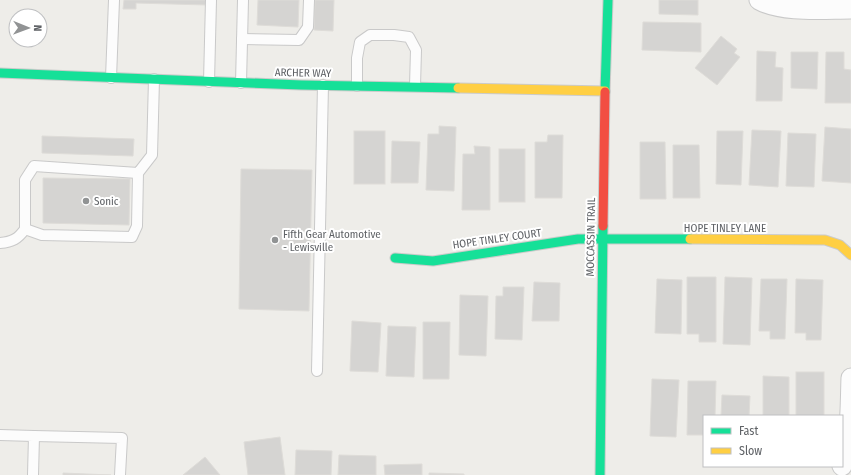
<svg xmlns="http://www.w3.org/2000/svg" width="851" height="475" font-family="'Fira Sans Condensed',sans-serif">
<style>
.building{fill:#d5d4d2;stroke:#dedcd8}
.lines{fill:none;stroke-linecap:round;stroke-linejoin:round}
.lane-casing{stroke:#c9c9c9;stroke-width:12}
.street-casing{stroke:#c9c9c9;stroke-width:21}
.fast-casing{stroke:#cbcbca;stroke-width:11}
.slow-casing{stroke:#cbcbca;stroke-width:11}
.jam-casing{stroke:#cbcbca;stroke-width:11}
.lane{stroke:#fcfcfc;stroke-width:10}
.street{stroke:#fcfcfc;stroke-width:19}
.fast{stroke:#16e098;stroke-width:9}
.slow{stroke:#ffcf43;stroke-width:9}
.jam{stroke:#f24e42;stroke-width:9}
.poi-dot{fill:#919394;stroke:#fff;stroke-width:1.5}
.labels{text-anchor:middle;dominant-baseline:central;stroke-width:4;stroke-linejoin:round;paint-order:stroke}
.street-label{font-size:11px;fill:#5f6266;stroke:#fff}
.poi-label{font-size:11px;fill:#5f6266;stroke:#fff;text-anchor:start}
</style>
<rect width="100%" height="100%" fill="#eeede9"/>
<g class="building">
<polygon points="124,0 207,0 207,5 136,3 136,9 123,9"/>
<polygon points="258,0 299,0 298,27 257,25"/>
<polygon points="315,0 334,0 333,31 314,30"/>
<polygon points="659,0 698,0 698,15 659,14"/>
<polygon points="643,22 701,23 701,52 642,50"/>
<polygon points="721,36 737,49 734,53 740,57 717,85 695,68"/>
<polygon points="757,51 776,52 775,67 783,68 782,101 756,101"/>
<polygon points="791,52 818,52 817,89 791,88"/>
<polygon points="826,52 844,52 844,69 851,70 851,103 825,103"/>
<polygon points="439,126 456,127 454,191 426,190 428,134 439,134"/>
<polygon points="825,127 851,129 851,183 822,181"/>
<polygon points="752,130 781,131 778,187 749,185"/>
<rect x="354" y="131" width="31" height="53"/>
<polygon points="717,131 743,131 741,185 716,184"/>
<polygon points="788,133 816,134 814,187 786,186"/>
<polygon points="548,135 563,135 562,198 535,198 535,142 547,142"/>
<polygon points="42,136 134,139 133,156 42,153"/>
<polygon points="392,141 420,142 418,183 391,183"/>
<polygon points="640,142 665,142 666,199 640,199"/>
<polygon points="673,145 699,145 700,198 673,198"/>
<polygon points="474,146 490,147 490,210 462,210 463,154 475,154"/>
<rect x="499" y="149" width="26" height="53"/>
<polygon points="241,169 312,170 309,311 239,309"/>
<polygon points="43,178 130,179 129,225 43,223"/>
<polygon points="687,277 716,277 716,342 699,342 699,334 687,334"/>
<polygon points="725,277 752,278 750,345 723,344"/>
<polygon points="657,279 682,280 681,334 655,333"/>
<polygon points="761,279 787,279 785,339 770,339 770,331 759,331"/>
<polygon points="796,279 823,280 821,340 806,340 806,333 795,333"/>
<polygon points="534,282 560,283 559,321 532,321"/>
<polygon points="503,287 524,287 522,340 495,339 496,296 503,296"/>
<polygon points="460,295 488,296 486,356 459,355"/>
<polygon points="352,321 381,323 378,372 350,371"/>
<polygon points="423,322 450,322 449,379 423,379"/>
<polygon points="388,326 416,327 414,377 386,376"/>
<rect x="796" y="372" width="28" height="44"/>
<polygon points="763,376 789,377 789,416 763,416"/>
<polygon points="652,379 679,380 676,437 650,436"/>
<polygon points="688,381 716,381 715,416 704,416 704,435 687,435"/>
<polygon points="722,395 750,396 749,416 721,416"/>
<polygon points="280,437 285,475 248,475 244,442"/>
<polygon points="296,450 332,451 331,475 295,475"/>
<polygon points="339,455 376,456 376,475 338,475"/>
<polygon points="205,457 220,475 183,475"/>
<polygon points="422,464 422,475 385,475 384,465"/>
<polygon points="63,473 111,475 63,475"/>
<polygon points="429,473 464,474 464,475 429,475"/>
</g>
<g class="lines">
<defs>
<g id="lane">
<polyline points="242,39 299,40 308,27 309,0"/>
<polyline points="111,78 114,0"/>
<polyline points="209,82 211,0"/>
<polyline points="241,83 243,0"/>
<polyline points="357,86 357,58 360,42 370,35 394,35 409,37 416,50 415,86"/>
<polyline points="138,173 34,166 25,180 25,229 42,235 132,237 137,226 138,173 152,155 154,79"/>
<path d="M0,243C12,242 18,239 25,229"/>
<polyline points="317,371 323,85"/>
<polyline points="0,435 34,436 33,475"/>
<polyline points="34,436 122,438 120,475"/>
</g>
<g id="street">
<path d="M759,0C782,13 824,9 851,9"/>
<path d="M842,466C851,449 850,400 851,378"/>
</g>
<g id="fast">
<polyline points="0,73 301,85 458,88"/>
<polyline points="605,92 608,0"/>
<polyline points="395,258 433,261 578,239 690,239"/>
<polyline points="600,475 603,226"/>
</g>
<g id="slow">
<polyline points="458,88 605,91"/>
<polyline points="690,239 825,240 840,245 851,255"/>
</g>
<polyline id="jam" points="603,226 605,92"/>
</defs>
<use href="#lane" class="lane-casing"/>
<use href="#street" class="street-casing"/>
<use href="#fast" class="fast-casing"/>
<use href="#slow" class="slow-casing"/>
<use href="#jam" class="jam-casing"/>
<use href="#lane" class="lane"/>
<use href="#street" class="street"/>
<use href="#fast" class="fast"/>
<use href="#slow" class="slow"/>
<use href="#jam" class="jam"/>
</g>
<g class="poi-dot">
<circle cx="86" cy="201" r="4"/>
<circle cx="275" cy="240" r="4"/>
</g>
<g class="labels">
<g class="street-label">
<text transform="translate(303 73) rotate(1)">ARCHER WAY</text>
<text x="725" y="228">HOPE TINLEY LANE</text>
<text transform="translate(591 237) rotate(-89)">MOCCASSIN TRAIL</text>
<text transform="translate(497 239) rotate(-8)">HOPE TINLEY COURT</text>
</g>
<g class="poi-label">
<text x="94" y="201">Sonic</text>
<text x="283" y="234">Fifth Gear Automotive<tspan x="283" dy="13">- Lewisville</tspan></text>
</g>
</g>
<rect x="703" y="415" width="140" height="52" fill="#ffffff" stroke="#bfc0c2"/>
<rect x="711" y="428" width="20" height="6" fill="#16e098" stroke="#bfc0c2"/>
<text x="739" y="435" font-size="12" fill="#5f6266">Fast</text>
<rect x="711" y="448" width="20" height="6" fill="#ffcf43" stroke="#bfc0c2"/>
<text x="739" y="455" font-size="12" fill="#5f6266">Slow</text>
<g transform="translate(28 28) rotate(91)"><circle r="19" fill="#ffffff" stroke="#bfc0c2"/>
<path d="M0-3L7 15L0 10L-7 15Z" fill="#919394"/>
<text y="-6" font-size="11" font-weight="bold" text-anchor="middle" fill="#5f6266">N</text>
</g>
</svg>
